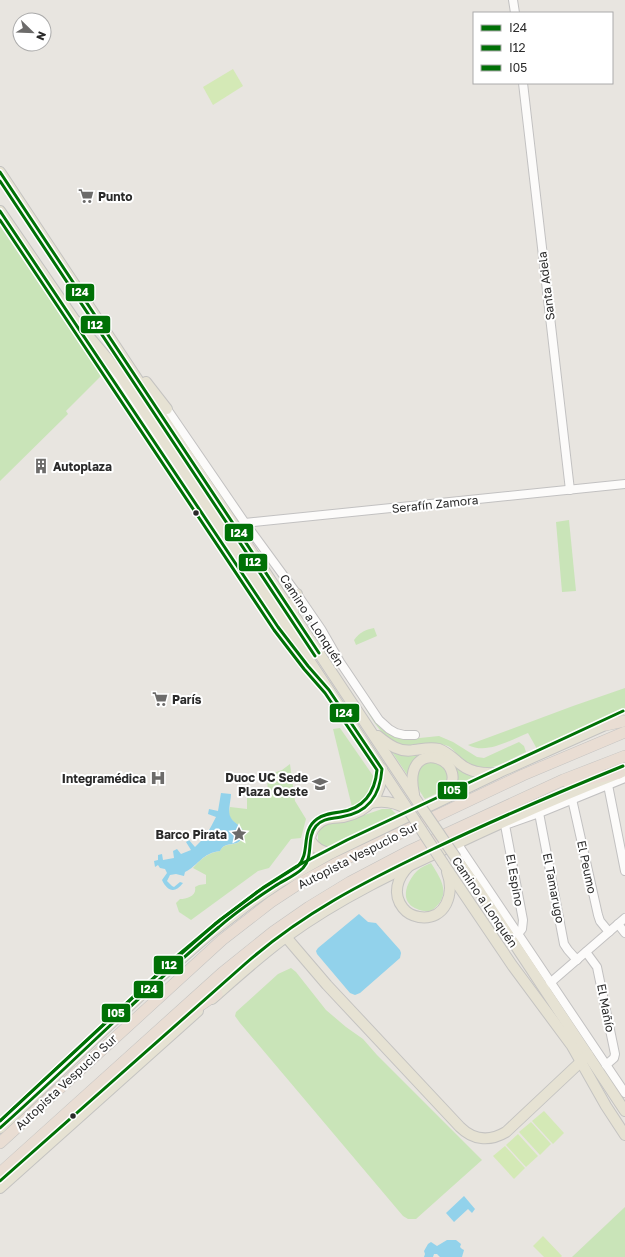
<svg xmlns="http://www.w3.org/2000/svg" width="625" height="1257" font-family="'Golos Text',sans-serif">
<style>
.green{fill:#c9e4b8}
.pitch{fill:#d4e9b6}
.water{fill:#92d2eb}
.lines{fill:none;stroke-linecap:round;stroke-linejoin:round}
.minor-casing{stroke:#c2c1c1;stroke-width:10}
.major-casing{stroke:#c4c3c1;stroke-width:12}
.highway-casing{stroke:#c4c3c1;stroke-width:12}
.minor{stroke:#fcfbfa;stroke-width:8}
.major{stroke:#e6e2d3;stroke-width:10}
.highway{stroke:#e9ddd3;stroke-width:11}
.major-bridge-casing{stroke:#c4c3c1;stroke-width:12;stroke-linecap:butt}
.major-bridge{stroke:#e6e2d3;stroke-width:10}
.bus-1-casing{stroke:#fff;stroke-width:6}
.bus-2-casing{stroke:#fff;stroke-width:6}
.bus-3-casing{stroke:#fff;stroke-width:6}
.bus-1{stroke:#007106;stroke-width:3}
.bus-2{stroke:#007106;stroke-width:3}
.bus-3{stroke:#007106;stroke-width:3}
.bus-dot{fill:#2a2a2a;stroke:#fff;stroke-width:1.5}
.labels{text-anchor:middle;dominant-baseline:central;stroke-width:4;stroke-linejoin:round;paint-order:stroke}
.poi-label{font-size:12px;font-weight:bold;fill:#2a2a2a;stroke:#fff;text-anchor:start}
.street-label{font-size:12px;fill:#2a2a2a;stroke:#fff}
.line-badge{stroke:#fff;stroke-width:1.5}
.badge-label{font-size:11px;text-anchor:middle;font-weight:bold;fill:#fff}
</style>
<rect width="100%" height="100%" fill="#e8e5e0"/>
<g class="green">
<polygon points="0,226 101,376 66,411 68,414 0,481"/>
<polygon points="569,520 576,591 562,592 556,522"/>
<path d="M374,628L377,636L356,645L354,640C360,632 365,630 374,628Z"/>
<path d="M625,688V714L537,749L528,733C510,740 487,755 468,745L573,706Z"/>
<path d="M360,699L385,731L410,739L439,736L453,742L477,757L484,758L519,742L524,746L526,752C514,757 502,765 489,768C482,770 470,765 463,761C458,757 454,749 448,746C438,742 427,744 417,746C387,750 373,721 360,699Z"/>
<polygon points="340,728 376,780 376,786 370,799 352,807 333,729"/>
<path d="M390,749C396,751 402,753 408,753C418,753 429,748 439,752C454,758 459,771 476,775L475,777L455,786L454,785C454,779 455,772 452,766C446,754 427,750 416,759C411,764 410,770 408,776Z"/>
<path d="M424,763H440C448,773 450,777 444,790L425,799C420,792 412,780 417,770C419,768 422,765 424,763Z"/>
<path d="M290,764L295,801L306,819L301,838L291,839L269,868L258,871L191,920L179,912L176,903L180,899C187,899 197,896 195,887L199,885L206,884V875L193,868C201,859 207,853 220,851C225,840 238,849 243,837C246,828 236,825 232,820C228,816 229,812 230,807L247,809V796L268,795L267,775L282,770Z"/>
<polygon points="382,809 391,809 398,816 332,847 322,846 318,841 318,834 322,826 330,822 344,822"/>
<path d="M431,863C443,882 452,896 430,912C414,910 402,904 407,887C409,881 413,875 417,871C421,867 427,865 431,863Z"/>
<polygon points="291,968 296,972 326,1010 346,1027 363,1039 377,1055 482,1160 416,1219 408,1219 403,1216 240,1023 235,1016 236,1012 278,974"/>
<polygon points="625,1207 625,1257 572,1257"/>
</g>
<g class="pitch">
<polygon points="233,69 243,86 213,105 203,87"/>
<polygon points="544,1111 564,1133 553,1144 532,1121"/>
<polygon points="531,1122 551,1144 540,1155 519,1132"/>
<polygon points="518,1134 538,1156 526,1167 506,1145"/>
<polygon points="505,1146 525,1168 514,1179 493,1156"/>
<polygon points="543,1236 562,1256 561,1257 544,1257 533,1246"/>
</g>
<g class="water">
<path d="M221,793L231,794C231,801 227,812 231,818C235,825 247,827 242,838C237,848 225,840 220,851C202,853 199,865 185,872L184,876L176,874L170,875L167,881L172,886L174,887L180,882L183,883C175,894 167,891 162,880L167,873L165,869L160,868L158,865L155,867L154,861L158,860V855L162,854L163,860L174,858L173,851L177,849L181,854L191,850L186,842L189,840L195,847C205,838 210,829 216,817L208,814L209,809L218,811Z"/>
<polygon points="359,914 368,922 376,923 400,950 401,953 400,958 360,993 355,995 350,993 317,954 316,951 318,948"/>
<polygon points="464,1196 475,1209 472,1213 468,1209 454,1222 446,1213"/>
<polygon points="447,1240 456,1240 461,1244 460,1247 462,1249 464,1250 462,1257 440,1257 437,1254 434,1254 433,1257 424,1257 425,1254 424,1251 428,1244 431,1242 437,1246"/>
</g>
<g class="lines">
<defs>
<g id="minor">
<polyline points="513,0 515,13"/>
<polyline points="523,83 570,490"/>
<polyline points="86,338 294,648"/>
<polyline points="167,409 245,523 297,594 321,629 340,662 379,720 389,729 396,733 404,735 415,735"/>
<polyline points="245,523 625,484"/>
<polyline points="608,785 625,871"/>
<polyline points="572,799 598,915 600,921 609,932"/>
<polyline points="539,813 564,944 568,950 577,960"/>
<polyline points="457,843 625,1093"/>
<polyline points="618,924 625,933"/>
<polyline points="518,934 522,929 523,920 505,825 539,813 625,778"/>
<polyline points="586,952 597,967 615,1054 614,1058 606,1065"/>
<polyline points="550,983 625,918"/>
</g>
<g id="major">
<polyline points="0,172 419,804"/>
<polyline points="0,211 74,319 107,358 120,375 409,811"/>
<polyline points="146,382 167,409"/>
<polyline points="293,612 293,603 297,594"/>
<path d="M378,736C389,745 400,753 414,750C423,749 430,747 439,749C447,752 452,757 459,763C469,772 483,774 497,773"/>
<path d="M414,794C400,731 482,760 441,800"/>
<path d="M371,803C384,800 395,802 407,809"/>
<path d="M310,840C315,848 322,853 332,853"/>
<polyline points="456,858 480,892 625,1111"/>
<polyline points="443,863 512,965 572,1046 606,1106 625,1135"/>
<path d="M409,866C397,878 392,894 403,908C407,913 413,916 419,917C446,921 455,893 447,872"/>
<path d="M304,868C312,854 305,836 317,825C324,817 334,818 343,817C369,812 382,795 382,769"/>
<path d="M286,937L327,985L460,1127C473,1140 489,1142 506,1132L588,1055"/>
<path d="M212,999C236,978 260,956 286,937C339,898 399,870 458,843C513,817 569,793 625,771"/>
<polyline points="0,1128 158,979 212,932 251,902 279,883 332,853 500,772 612,722"/>
<polyline points="0,1188 198,1011"/>
</g>
<g id="highway">
<polyline points="606,725 625,721"/>
<polyline points="568,783 619,773"/>
<polyline points="183,1017 217,994"/>
<polyline points="0,1143 222,940 271,902 300,883 335,864 523,775 625,732"/>
<polyline points="0,1173 222,973 273,932 309,907 350,882 407,852 563,780 625,756"/>
</g>
</defs>
<use href="#minor" class="minor-casing"/>
<use href="#major" class="major-casing"/>
<use href="#highway" class="highway-casing"/>
<use href="#minor" class="minor"/>
<use href="#major" class="major"/>
<use href="#highway" class="highway"/>
<defs>
<g id="major-bridge">
<polyline points="419,804 456,858"/>
<polyline points="409,811 443,863"/>
</g>
</defs>
<use href="#major-bridge" class="major-bridge-casing"/>
<use href="#major-bridge" class="major-bridge"/>
<defs>
<g id="bus-1">
<polyline points="0,172 319,653"/>
<path d="M0,211L278,627L308,666L329,690L382,769C380,795 369,813 341,817C332,819 323,818 316,826C306,838 314,856 303,868C295,876 284,880 275,886C255,899 236,912 219,927C143,991 74,1062 0,1128"/>
</g>
<g id="bus-2">
<polyline points="0,181 315,656"/>
<path d="M0,220L274,630L304,669L325,693L377,770C375,793 363,809 340,812C332,813 324,814 317,819C300,831 311,853 298,866L257,892L215,924L154,978L0,1121"/>
</g>
<g id="bus-3">
<polyline points="0,1121 177,956 220,920 264,887 297,866 347,840 483,776 623,711"/>
<path d="M0,1181L245,964C303,913 364,882 433,849C496,819 559,792 623,766"/>
</g>
</defs>
<use href="#bus-1" class="bus-1-casing"/>
<use href="#bus-2" class="bus-2-casing"/>
<use href="#bus-3" class="bus-3-casing"/>
<use href="#bus-1" class="bus-1"/>
<use href="#bus-2" class="bus-2"/>
<use href="#bus-3" class="bus-3"/>
</g>
<defs>
<symbol id="supermarket-bare" viewBox="-9 -9 18 18"><path d="M-6-5.5h2.5l.6 2H6L4.5 2H-2.5L-4.4-4H-6ZM-1.5 3.2a1.3 1.3 0 1 0 .1 0ZM3 3.2a1.3 1.3 0 1 0 .1 0Z" fill="#6c6b6a" stroke="#fff" stroke-width="2.5" paint-order="stroke"/></symbol>
<symbol id="building-bare" viewBox="-9 -9 18 18"><path d="M-4-6H4V6H1V3H-1V6H-4ZM-2.5-4.3h1.7v1.8h-1.7ZM.8-4.3h1.7v1.8H.8ZM-2.5-1h1.7V.8h-1.7ZM.8-1h1.7V.8H.8Z" fill="#6c6b6a" stroke="#fff" stroke-width="2.5" paint-order="stroke"/></symbol>
<symbol id="hospital-bare" viewBox="-9 -9 18 18"><path d="M-5-5h3v3.5h4V-5h3V5h-3V1.5h-4V5h-3Z" fill="#6c6b6a" stroke="#fff" stroke-width="2.5" paint-order="stroke"/></symbol>
<symbol id="university-bare" viewBox="-9 -9 18 18"><path d="M0-5L7-2L0 1L-7-2ZM-4 1L0 2.5L4 1V4Q0 6-4 4Z" fill="#6c6b6a" stroke="#fff" stroke-width="2.5" paint-order="stroke"/></symbol>
<symbol id="sight-bare" viewBox="-9 -9 18 18"><path d="M0-6L1.8-2.2L6-1.7L2.9 1.2L3.7 5.4L0 3.3L-3.7 5.4L-2.9 1.2L-6-1.7L-1.8-2.2Z" fill="#6c6b6a" stroke="#fff" stroke-width="2.5" paint-order="stroke"/></symbol>
</defs>
<g fill-rule="evenodd">
<use href="#supermarket-bare" x="75" y="185" width="22" height="22"/>
<use href="#building-bare" x="30" y="455" width="22" height="22"/>
<use href="#supermarket-bare" x="149" y="688" width="22" height="22"/>
<use href="#hospital-bare" x="147" y="767" width="22" height="22"/>
<use href="#university-bare" x="309" y="773" width="22" height="22"/>
<use href="#sight-bare" x="228" y="823" width="22" height="22"/>
</g>
<g class="bus-dot">
<circle cx="196" cy="513" r="3.5"/>
<circle cx="73" cy="1116" r="3.5"/>
</g>
<g class="labels">
<g class="poi-label">
<text x="98" y="196">Punto</text>
<text x="53" y="466">Autoplaza</text>
<text x="172" y="699">París</text>
<text x="308" y="777" text-anchor="end">Duoc UC Sede<tspan x="308" dy="14">Plaza Oeste</tspan></text>
<text x="146" y="778" text-anchor="end">Integramédica</text>
<text x="227" y="834" text-anchor="end">Barco Pirata</text>
</g>
<g class="street-label">
<text transform="translate(546 286) rotate(-97)">Santa Adela</text>
<text transform="translate(435 504) rotate(-6)">Serafín Zamora</text>
<text transform="translate(312 620) rotate(57)">Camino a Lonquén</text>
<text transform="translate(358 855) rotate(-27)">Autopista Vespucio Sur</text>
<text transform="translate(587 867) rotate(78)">El Peumo</text>
<text transform="translate(515 880) rotate(80)">El Espino</text>
<text transform="translate(554 888) rotate(79)">El Tamarugo</text>
<text transform="translate(485 902) rotate(56)">Camino a Lonquén</text>
<text transform="translate(606 1008) rotate(79)">El Mañío</text>
<text transform="translate(66 1082) rotate(-43)">Autopista Vespucio Sur</text>
</g>
</g>
<g class="line-badge">
<rect x="65" y="283" width="30" height="19" rx="4" fill="#007106"/>
<rect x="80" y="315" width="31" height="19" rx="4" fill="#007106"/>
<rect x="224" y="523" width="30" height="19" rx="4" fill="#007106"/>
<rect x="238" y="553" width="30" height="19" rx="4" fill="#007106"/>
<rect x="329" y="703" width="31" height="20" rx="4" fill="#007106"/>
<rect x="437" y="781" width="31" height="19" rx="4" fill="#007106"/>
<rect x="153" y="955" width="31" height="20" rx="4" fill="#007106"/>
<rect x="133" y="980" width="31" height="19" rx="4" fill="#007106"/>
<rect x="101" y="1003" width="30" height="20" rx="4" fill="#007106"/>
</g>
<g class="badge-label">
<text x="80" y="296">I24</text>
<text x="95" y="329">I12</text>
<text x="239" y="537">I24</text>
<text x="253" y="566">I12</text>
<text x="344" y="717">I24</text>
<text x="452" y="794">I05</text>
<text x="169" y="969">I12</text>
<text x="149" y="993">I24</text>
<text x="116" y="1017">I05</text>
</g>
<rect x="473" y="12" width="140" height="72" fill="#ffffff" stroke="#aaaaaa"/>
<rect x="481" y="25" width="20" height="6" fill="#007106" stroke="#aaaaaa"/>
<text x="509" y="32" font-size="12" fill="#2a2a2a">I24</text>
<rect x="481" y="45" width="20" height="6" fill="#007106" stroke="#aaaaaa"/>
<text x="509" y="52" font-size="12" fill="#2a2a2a">I12</text>
<rect x="481" y="65" width="20" height="6" fill="#007106" stroke="#aaaaaa"/>
<text x="509" y="72" font-size="12" fill="#2a2a2a">I05</text>
<g transform="translate(32 32) rotate(113)"><circle r="19" fill="#ffffff" stroke="#aaaaaa"/>
<path d="M0-3L7 15L0 10L-7 15Z" fill="#6c6b6a"/>
<text y="-6" font-size="11" font-weight="bold" text-anchor="middle" fill="#2a2a2a">N</text>
</g>
</svg>
